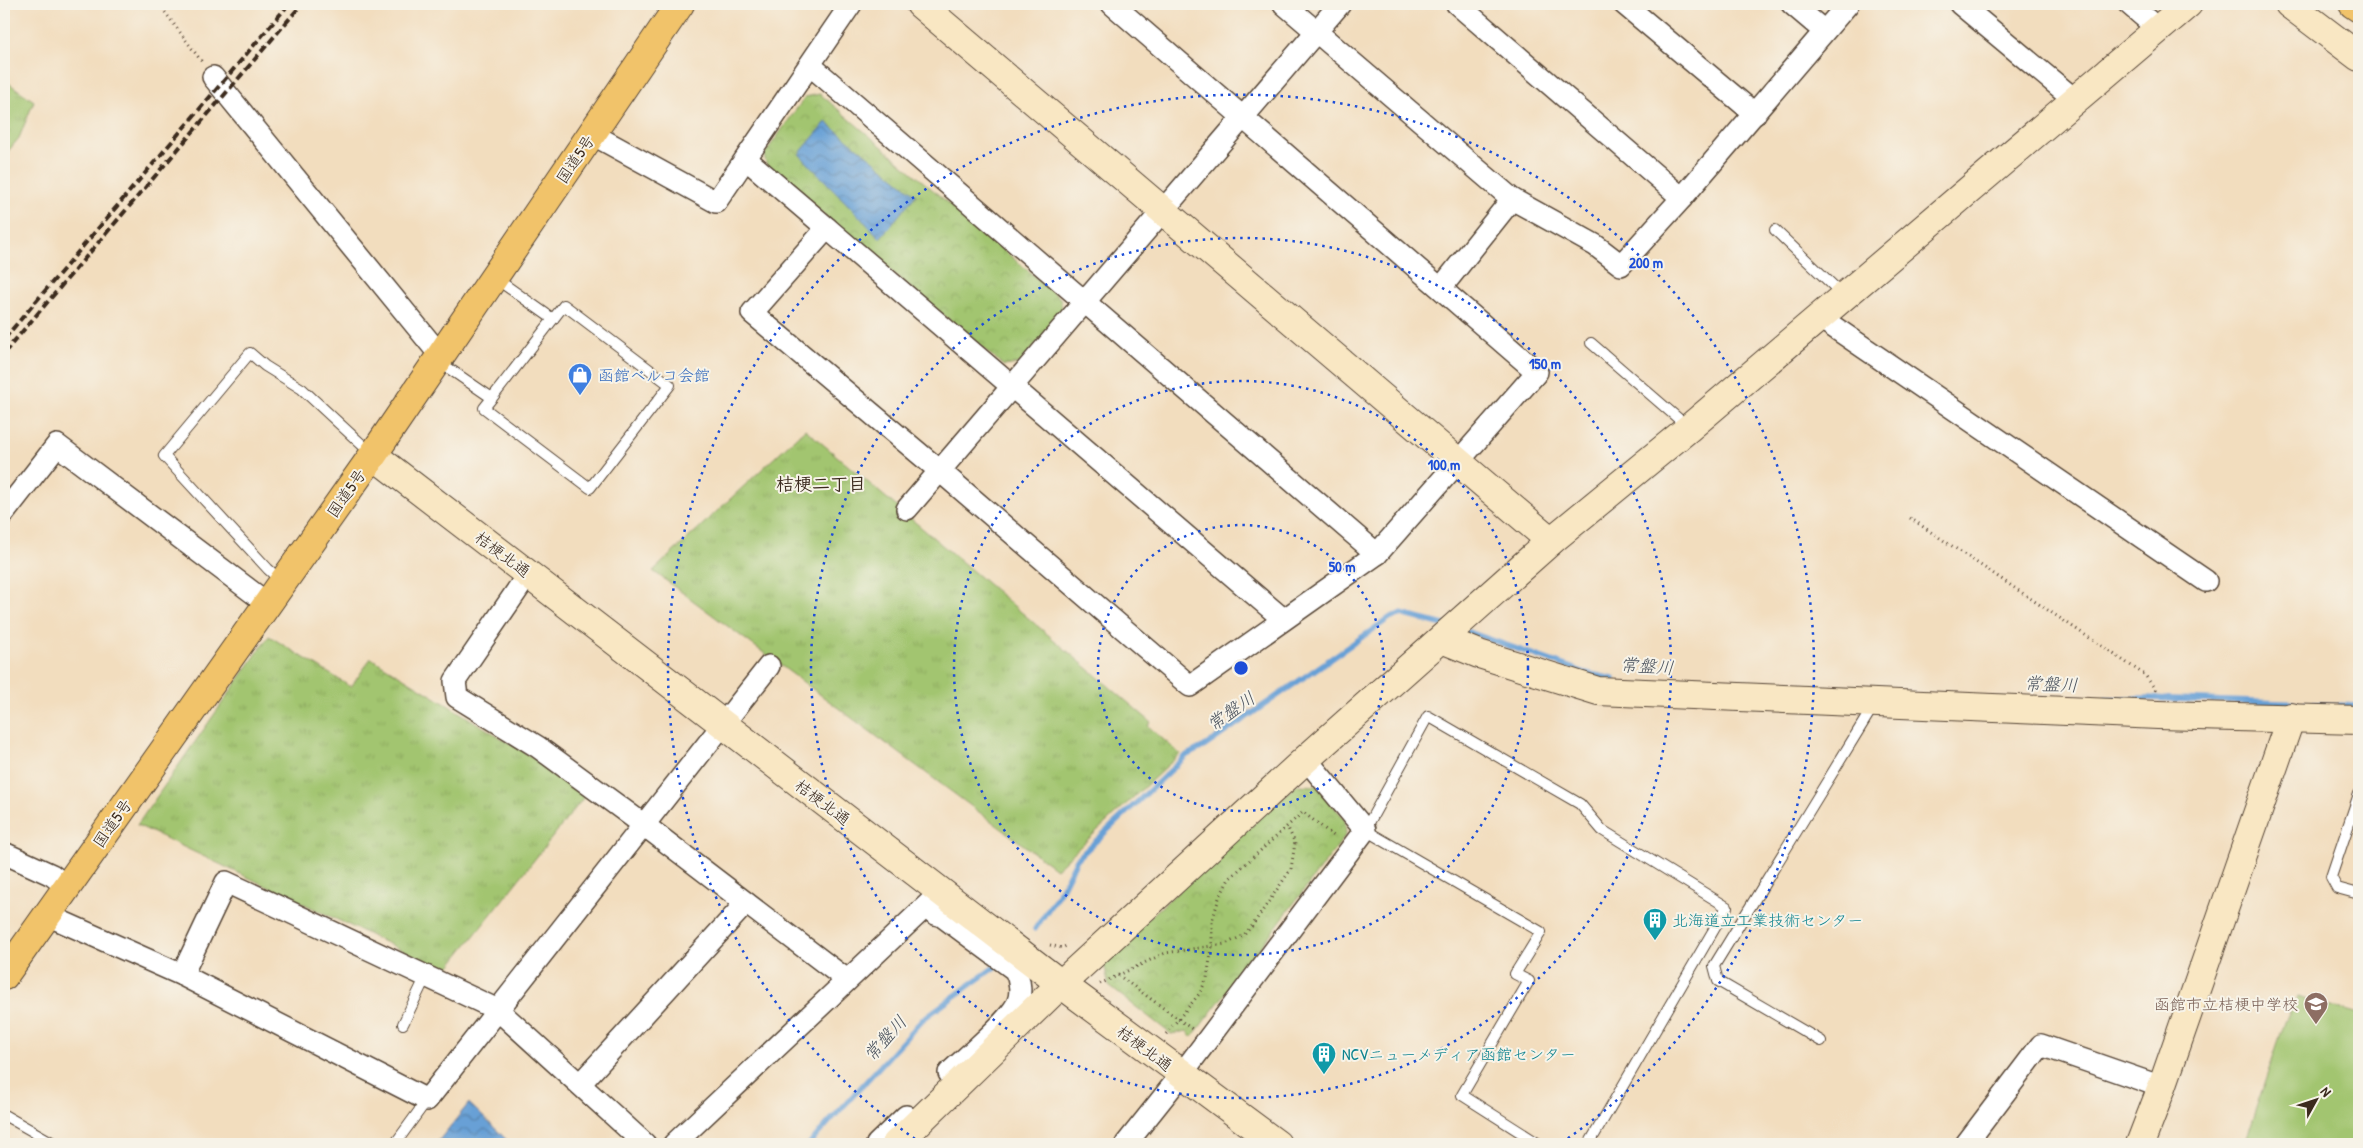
<svg xmlns="http://www.w3.org/2000/svg" width="2363" height="1148" font-family="'Patrick Hand','Klee One',sans-serif">
<style>
.grass{fill:url(#grass-tufts);stroke:#6e7846}
.park{fill:url(#park-crowns);stroke:#6e7846}
.pitch{fill:#a2c56f;stroke:#6e7846}
.water{fill:url(#water-waves);stroke:#52657a}
.lines{fill:none;stroke-linecap:round;stroke-linejoin:round}
.stream{stroke:#68a0d6;stroke-width:5.5}
.lane-casing{stroke:#564536;stroke-width:12}
.street-casing{stroke:#564536;stroke-width:24}
.secondary-casing{stroke:#564536;stroke-width:30}
.highway-casing{stroke:#564536;stroke-width:30}
.path{stroke:#564536;stroke-width:3;stroke-dasharray:1 4;stroke-linecap:butt}
.lane{stroke:#fff;stroke-width:10}
.street{stroke:#fff;stroke-width:21}
.secondary{stroke:#f9e7c3;stroke-width:28}
.highway{stroke:#f1c36a;stroke-width:28}
.rail{stroke:#3b2a1e;stroke-width:4;stroke-dasharray:8 4;stroke-linecap:butt}
.ring{fill:none;stroke:#1d4ed8;stroke-width:2.5;stroke-dasharray:2.5 5}
.labels{text-anchor:middle;dominant-baseline:central;stroke-width:4;stroke-linejoin:round;paint-order:stroke}
.street-label{font-size:16px;fill:#3b2a1e;stroke:#f7f3e8}
.shop-label{font-size:16px;fill:#366cbe;stroke:#f7f3e8;text-anchor:start}
.culture-label{font-size:16px;fill:#0d838f;stroke:#f7f3e8;text-anchor:start}
.education-label{font-size:16px;fill:#785e54;stroke:#f7f3e8;text-anchor:end}
.neighbourhood-label{font-size:18px;font-weight:bold;fill:#3b2a1e;stroke:#f7f3e8}
.water-label{font-size:18px;font-style:italic;fill:#4b535e;stroke:#f7f3e8}
.centre{fill:#1d4ed8;stroke:#f7f3e8;stroke-width:2.5}
.ring-label{font-size:15px;text-anchor:middle;font-weight:bold;fill:#1d4ed8;stroke:#f7f3e8;stroke-width:4;stroke-linejoin:round;paint-order:stroke}
</style>
<defs>
<pattern id="grass-tufts" width="24" height="20" patternUnits="userSpaceOnUse" patternTransform="scale(1.25)"><rect width="24" height="20" fill="#a2c56f"/><path d="M3 7l-1-3M5 7V3M7 7l1-3M15 17l-1-3M17 17v-4M19 17l1-3" fill="none" stroke="#8ca960"/></pattern>
<pattern id="park-crowns" width="20" height="18" patternUnits="userSpaceOnUse" patternTransform="scale(1.25)"><rect width="20" height="18" fill="#a2c56f"/><path d="M2 6a3 3 0 1 1 6 0M12 15a3 3 0 1 1 6 0" fill="none" stroke="#8ca960"/></pattern>
<pattern id="water-waves" width="16" height="10" patternUnits="userSpaceOnUse" patternTransform="scale(1.25)"><rect width="16" height="10" fill="#68a0d6"/><path d="M0 5q4-4 8 0t8 0" fill="none" stroke="#5783ad"/></pattern>
</defs>
<rect width="100%" height="100%" fill="#f7f3e8"/>
<filter id="ink" filterUnits="userSpaceOnUse"><feTurbulence type="fractalNoise" baseFrequency=".02" numOctaves="2"/><feDisplacementMap in="SourceGraphic" scale="10" xChannelSelector="R" yChannelSelector="G"/><feConvolveMatrix kernelMatrix="1 2 1 2 8 2 1 2 1" color-interpolation-filters="sRGB"/></filter>
<filter id="wash" filterUnits="userSpaceOnUse"><feTurbulence type="fractalNoise" baseFrequency=".0096" numOctaves="4" result="noise"/><feDisplacementMap in="SourceGraphic" scale="20" xChannelSelector="R" yChannelSelector="G"/><feGaussianBlur stdDeviation="1.12" result="paint"/><feColorMatrix in="noise" values="0 0 0 0 0 0 0 0 0 0 0 0 0 0 0 0 0 1.4 0 .05"/><feComposite in="paint" operator="in"/></filter>
<g filter="url(#wash)">
<rect width="100%" height="100%" fill="#f2ddbe"/>
<g class="grass">
<polygon points="4,80 34,101 19,138 4,156"/>
<polygon points="805,429 1151,722 1148,726 1180,754 1056,869 653,571"/>
<polygon points="269,636 351,687 371,658 532,757 585,796 446,971 137,825"/>
</g>
<g class="park">
<polygon points="820,94 1060,298 1063,313 1019,364 1004,366 767,167 764,155 805,97"/>
<polygon points="1297,785 1317,786 1345,820 1346,835 1192,1037 1187,1031 1171,1034 1109,986 1103,959"/>
</g>
<polygon class="pitch" points="2298,996 2359,1014 2359,1144 2244,1144 2285,1021"/>
<g class="water">
<polygon points="826,122 916,195 880,238 799,154"/>
<polygon points="469,1103 511,1144 436,1144"/>
</g>
<g class="lines">
<g class="stream">
<polyline points="1463,630 1586,673 1613,679"/>
<polyline points="2107,699 2146,698 2359,706"/>
<polyline points="1035,929 1063,887 1077,859 1187,755 1205,746 1391,617 1401,614 1444,625"/>
<polyline points="809,1144 923,1019 996,966"/>
</g>
</g>
</g>
<g filter="url(#ink)">
<g class="lines">
<defs>
<g id="lane">
<polyline points="1775,230 1843,295"/>
<polyline points="495,278 553,319"/>
<polyline points="1591,343 1688,427"/>
<polyline points="438,361 492,398 564,305 670,385 590,488 484,408 492,398"/>
<polyline points="282,582 268,569 164,456 250,353 265,366 302,389 372,454"/>
<polyline points="2359,794 2331,877 2337,888 2359,894"/>
<polyline points="403,1024 426,976"/>
<polyline points="1821,1041 1718,981 1714,966 1874,705"/>
<polyline points="4,1115 55,1144"/>
<polyline points="395,1144 427,1100"/>
<polyline points="1539,1144 1462,1095 1529,981 1515,974 1541,932 1365,830 1428,716 1580,804 1602,830 1727,907 1589,1144"/>
</g>
<g id="street">
<polyline points="1284,4 1512,199"/>
<polyline points="1457,4 1682,198"/>
<polyline points="1624,4 1755,114"/>
<polyline points="1792,4 1824,31"/>
<polyline points="1960,4 2074,99"/>
<polyline points="2129,4 2158,29"/>
<polyline points="810,65 1377,554"/>
<polyline points="213,77 440,355"/>
<polyline points="592,134 716,202 851,4"/>
<polyline points="746,159 827,228 752,313 940,471 1190,686 1377,554 1537,372 1112,4"/>
<polyline points="827,228 1283,619"/>
<polyline points="1441,288 1512,199 1595,245 1621,265 1682,198 1848,4"/>
<polyline points="1819,317 2206,581"/>
<polyline points="907,509 1340,4"/>
<polyline points="4,513 57,445 268,604"/>
<polyline points="529,573 455,681 457,697 538,747 644,825 847,980"/>
<polyline points="4,853 52,875 67,887"/>
<path d="M935,914L942,916L1015,970C1020,980 1022,994 1017,1004C1006,1024 967,1056 949,1073"/>
<polyline points="47,915 182,975 427,1100 769,666"/>
<polyline points="182,975 226,882 498,1010 645,1144"/>
<polyline points="580,1084 746,903"/>
<polyline points="674,1144 941,892"/>
<polyline points="877,1144 906,1116"/>
<polyline points="1126,1144 1181,1075 1365,830 1306,759"/>
<polyline points="1966,1144 2041,1045 2162,1087"/>
</g>
<g id="secondary">
<polyline points="920,4 1551,541"/>
<polyline points="2289,4 2359,57"/>
<polyline points="373,455 1061,984 1277,1144"/>
<polyline points="1442,639 1479,654 1598,691 2158,715 2359,720"/>
<polyline points="896,1144 1061,984 1306,759 1551,541 1689,428 2188,4"/>
<polyline points="2140,1144 2162,1087 2291,717"/>
</g>
<g id="highway">
<polyline points="2353,4 2359,8"/>
<polyline points="4,976 373,455 680,4"/>
</g>
</defs>
<use href="#lane" class="lane-casing"/>
<use href="#street" class="street-casing"/>
<use href="#secondary" class="secondary-casing"/>
<use href="#highway" class="highway-casing"/>
<g class="path">
<polyline points="159,4 202,62"/>
<polyline points="1910,518 2145,675 2157,692"/>
<polyline points="1050,945 1062,948 1066,946"/>
<polyline points="1118,975 1192,1029"/>
<polyline points="1100,984 1165,953 1225,944 1243,936 1252,926 1291,869 1295,843 1287,826"/>
<polyline points="1166,1034 1200,993 1207,978 1212,946 1212,921 1219,898 1229,879 1303,812 1335,837"/>
</g>
<use href="#lane" class="lane"/>
<use href="#street" class="street"/>
<use href="#secondary" class="secondary"/>
<use href="#highway" class="highway"/>
<g class="rail">
<polyline points="4,339 289,4"/>
<polyline points="4,353 302,4"/>
</g>
</g>
</g>
<g class="ring">
<circle cx="1241" cy="668" r="143"/>
<circle cx="1241" cy="668" r="287"/>
<circle cx="1241" cy="668" r="430"/>
<path d="M921 1143A573 573 0 1 1 1561 1143"/>
</g>
<defs>
<symbol id="shop-pin" viewBox="-11 -11 22 30"><path d="M0 17L-7.5 6A9.5 9.5 0 1 1 7.5 6Z" fill="#3f7fe0" stroke="#f7f3e8"/><path d="M-5-2.5h2.3a2.7 3.5 0 0 1 5.4 0H5L5.5 6h-11ZM-1.5-2.5h3a1.5 2.3 0 0 0-3 0Z" fill="#fff"/></symbol>
<symbol id="building-pin" viewBox="-11 -11 22 30"><path d="M0 17L-7.5 6A9.5 9.5 0 1 1 7.5 6Z" fill="#0f9aa8" stroke="#f7f3e8"/><path d="M-4-6H4V6H1V3H-1V6H-4ZM-2.5-4.3h1.7v1.8h-1.7ZM.8-4.3h1.7v1.8H.8ZM-2.5-1h1.7V.8h-1.7ZM.8-1h1.7V.8H.8Z" fill="#fff"/></symbol>
<symbol id="school-pin" viewBox="-11 -11 22 30"><path d="M0 17L-7.5 6A9.5 9.5 0 1 1 7.5 6Z" fill="#8d6e63" stroke="#f7f3e8"/><path d="M0-5L7-2L0 1L-7-2ZM-4 1L0 2.5L4 1V4Q0 6-4 4Z" fill="#fff"/></symbol>
</defs>
<g fill-rule="evenodd">
<use href="#shop-pin" x="566" y="361" width="28" height="38"/>
<use href="#building-pin" x="1641" y="906" width="28" height="38"/>
<use href="#school-pin" x="2302" y="990" width="28" height="38"/>
<use href="#building-pin" x="1310" y="1040" width="28" height="38"/>
</g>
<g class="labels">
<g class="street-label">
<text transform="translate(575 159) rotate(-56)">国道5号</text>
<text transform="translate(346 493) rotate(-55)">国道5号</text>
<text transform="translate(503 554) rotate(37)">桔梗北通</text>
<text transform="translate(823 802) rotate(37)">桔梗北通</text>
<text transform="translate(112 823) rotate(-55)">国道5号</text>
<text transform="translate(1145 1048) rotate(37)">桔梗北通</text>
</g>
<g class="shop-label">
<text x="598" y="375">函館ベルコ会館</text>
</g>
<g class="culture-label">
<text x="1672" y="920">北海道立工業技術センター</text>
<text x="1342" y="1054">NCVニューメディア函館センター</text>
</g>
<g class="education-label">
<text x="2298" y="1004">函館市立桔梗中学校</text>
</g>
<g class="neighbourhood-label">
<text x="821" y="483">桔梗二丁目</text>
</g>
<g class="water-label">
<text transform="translate(1647 666) rotate(4)">常盤川</text>
<text transform="translate(2051 684) rotate(2)">常盤川</text>
<text transform="translate(1231 711) rotate(-35)">常盤川</text>
<text transform="translate(885 1038) rotate(-48)">常盤川</text>
</g>
</g>
<circle cx="1241" cy="668" r="8" class="centre"/>
<g class="ring-label">
<text x="1646" y="268">200 m</text>
<text x="1545" y="369">150 m</text>
<text x="1444" y="470">100 m</text>
<text x="1342" y="572">50 m</text>
</g>
<rect width="2363" height="1148" fill="none" stroke="#f7f3e8" stroke-width="20"/>
<g transform="translate(2316 1100) rotate(50)" stroke="#f7f3e8" stroke-width="4" paint-order="stroke">
<path d="M0-4L9 19L0 12L-9 19Z" fill="#3b2a1e"/>
<text y="-8" font-size="14" font-weight="bold" text-anchor="middle" fill="#3b2a1e">N</text>
</g>
</svg>
